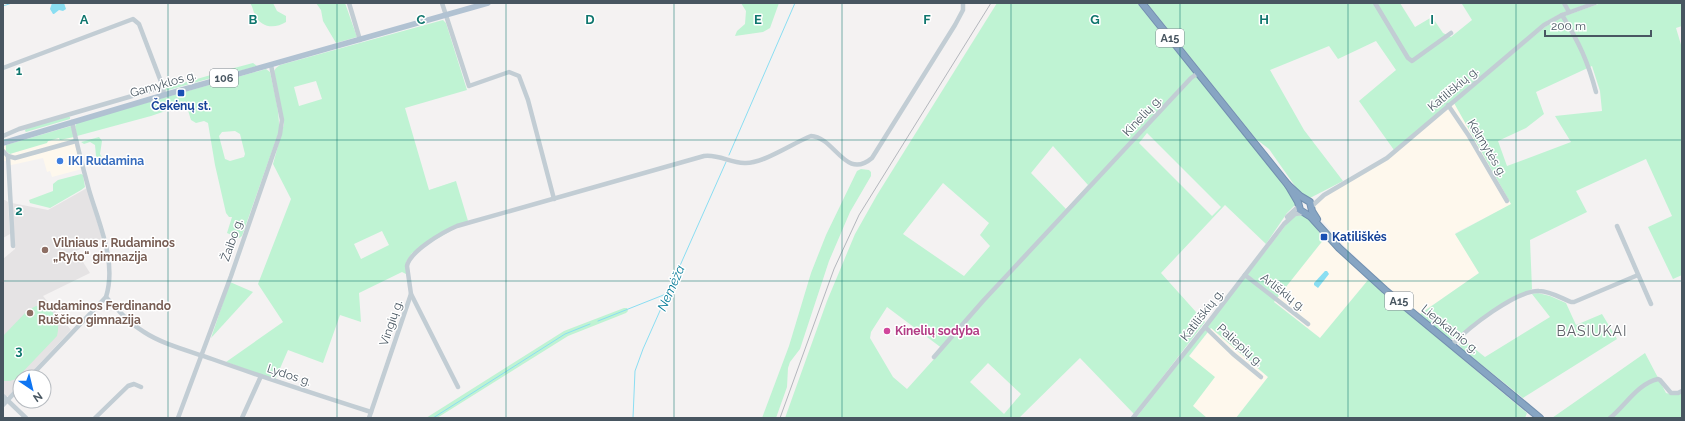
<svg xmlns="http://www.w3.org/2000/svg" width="1685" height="421" font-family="Raleway,sans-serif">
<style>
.commercial{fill:#fef8ed}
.education{fill:#e5e3e4}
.green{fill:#bff3d3;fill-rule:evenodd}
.water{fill:#8adef2}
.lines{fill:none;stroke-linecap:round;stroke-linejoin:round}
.stream{stroke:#8adef2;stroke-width:1}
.highway-casing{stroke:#7290af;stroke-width:8}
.minor{stroke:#c2cdd4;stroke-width:4.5}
.major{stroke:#b1c2d2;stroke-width:5.5}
.highway{stroke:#87a5c3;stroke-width:6}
.rail{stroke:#b4b7bd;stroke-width:1}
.grid{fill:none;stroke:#0f766e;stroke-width:1;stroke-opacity:0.55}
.transit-dot{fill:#1a4fb4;stroke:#fff;stroke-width:1.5}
.shop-dot{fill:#3f7fe0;stroke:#fff;stroke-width:1.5}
.education-dot{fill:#8d6e63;stroke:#fff;stroke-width:1.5}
.hotel-dot{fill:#d1479c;stroke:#fff;stroke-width:1.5}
.labels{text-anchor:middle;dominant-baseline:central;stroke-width:3;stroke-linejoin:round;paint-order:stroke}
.shield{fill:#fff;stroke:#7f8990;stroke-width:1}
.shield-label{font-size:11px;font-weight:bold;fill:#485661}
.street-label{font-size:12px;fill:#485661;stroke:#fff}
.transit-label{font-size:12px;font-weight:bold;fill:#164399;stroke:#fff}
.shop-label{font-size:12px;font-weight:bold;fill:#366cbe;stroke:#fff;text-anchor:start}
.education-label{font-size:12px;font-weight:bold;fill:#785e54;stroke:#fff;text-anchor:start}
.hotel-label{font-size:12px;font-weight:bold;fill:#b23c85;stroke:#fff;text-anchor:start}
.water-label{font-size:13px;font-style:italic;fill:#067b98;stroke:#fff}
.quarter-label{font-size:14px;letter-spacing:1px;fill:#5e6268;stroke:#fff}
.grid-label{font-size:13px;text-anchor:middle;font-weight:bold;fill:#0f766e;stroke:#fff;stroke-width:3;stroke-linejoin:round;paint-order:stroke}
</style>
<rect width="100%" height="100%" fill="#f4f2f2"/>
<g class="commercial">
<polygon points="1454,103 1512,204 1455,233 1479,273 1420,314 1383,283 1343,245 1313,209 1316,203 1324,197 1387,160"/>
<polygon points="74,137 82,169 52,177 50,171 47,172 43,158 7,166 6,161 3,161 3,146 6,145 6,151 10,154 59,138 60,140"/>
<polygon points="1324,239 1337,248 1368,280 1320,338 1274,301"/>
<polygon points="1211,328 1268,377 1236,418 1207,418 1193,406 1189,357"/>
</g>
<g class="education">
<polygon points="87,188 102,238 76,251 90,273 43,296 71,330 27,377 20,377 20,384 9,396 6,396 3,393 3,259 15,249 12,203 48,210"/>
<polygon points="3,200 5,200 8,202 10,234 3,238"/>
</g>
<g class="green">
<path d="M250,3H273L277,11L286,16V22C275,29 261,28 255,15C253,11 253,7 250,3Z"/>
<polygon points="316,3 345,3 357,37 336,43 323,21 321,10"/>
<polygon points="741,3 779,3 770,28 763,32 735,36 737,31 745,24 746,11"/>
<path d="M997,3H1137L1291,194L1296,204L1287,213L1266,244L1225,205L1161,273L1205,322L1134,414L1080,358L1019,418H785L827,301L855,234L877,195ZM1147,133L1221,207L1212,216L1139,143ZM1053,146L1088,185L1066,209L1031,173ZM943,183L989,223L980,235L990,246L964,276L903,234ZM887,307L943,349L907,389L893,377L870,338L871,332ZM988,363L1021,394L1004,414L970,382Z"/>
<polygon points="1147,3 1400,3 1415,27 1432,17 1443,33 1451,37 1472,20 1462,4 1463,3 1590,3 1560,14 1547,21 1394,150 1359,101 1396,70 1376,41 1338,59 1329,46 1270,70 1304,130 1343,181 1310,198 1302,196 1269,149 1256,139"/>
<path d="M1601,3H1682V26L1676,28L1682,48V275L1673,279L1648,227L1672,216L1646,159L1576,191L1587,212L1530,240L1532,289L1503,304L1456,338L1449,339L1420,314L1479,273L1455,234L1511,204L1454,103L1545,27L1559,18ZM1592,66L1600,91L1602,111L1555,116L1571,142L1507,166L1498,141L1526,128L1544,114L1536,92Z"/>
<path d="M443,20L446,23L467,90L405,108L429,190L456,181L468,221L412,253L406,262V274L402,272L359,293L361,322L340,315L323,363L288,350L275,380L226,362L283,322L258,284L291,199L273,164L284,124L274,71L276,68L280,65ZM316,81L322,99L299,106L294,87ZM382,231L389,245L361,259L354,244Z"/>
<polygon points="253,63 257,66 229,74 223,71"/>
<path d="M266,69L270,72C274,91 280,112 279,131L242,236L239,238L227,233L232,217H229L226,213L215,165L208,123L204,121L196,123L191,120L186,104L151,116L77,136L75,126L78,122ZM235,131L240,134L245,154L244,157L230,161L225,159L219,136L222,132Z"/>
<polygon points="221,72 222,75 165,91 166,88"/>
<polygon points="68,116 70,117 70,119 26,132 25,131 26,128"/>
<polygon points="71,126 74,137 60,140 59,138 48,141 47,143 13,153 10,154 6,151 6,145"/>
<polygon points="99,137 102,141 100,154 104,161 99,165 96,156 95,145 90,142 84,144 81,142"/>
<polygon points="861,169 869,170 871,172 871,176 850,212 829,261 800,349 790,362 788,368 787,387 776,418 762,418 789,346 811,273 826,235 857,171"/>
<polygon points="81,174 83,175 85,187 81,190 50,208 30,203 29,200 53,191 53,184 58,180"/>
<path d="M1300,215C1314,217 1316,230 1324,239L1274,302L1320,338L1368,280L1527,413L1525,418H1236L1268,377L1211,328L1189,356L1215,377L1193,406L1207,418H1136L1289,221L1295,216Z"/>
<polygon points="230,282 253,292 211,338"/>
<polygon points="1538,293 1550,296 1566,303 1576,325 1602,314 1617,339 1523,398 1462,349 1459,344 1461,338 1485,357 1550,317 1532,294"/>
<path d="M36,306C55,308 61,318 57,336L16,379L10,381H3V336L28,310Z"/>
<polygon points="624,308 627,308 628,311 626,313 568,336 437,418 426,418 564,331"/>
<polygon points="1645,353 1666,393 1674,395 1682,393 1682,418 1552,418"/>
</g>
<g class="water">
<polygon points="52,3 64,3 66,9 63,11 59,10 54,14 53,14 50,9"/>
<polygon points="1325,271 1327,271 1329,274 1318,288 1314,285 1314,283"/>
</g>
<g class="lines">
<g class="stream">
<polyline points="3,6 12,3"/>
<polyline points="729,155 795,3"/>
<polyline points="598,321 666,294"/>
<polyline points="433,418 565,334 590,324"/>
<polyline points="633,418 635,371 643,349 726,162"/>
</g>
<defs>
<g id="highway">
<polyline points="1142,3 1288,185 1300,196 1310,202 1312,211 1317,219"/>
<polyline points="1288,185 1298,202 1300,210 1311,217 1339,248 1385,290 1540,418"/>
</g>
</defs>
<use href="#highway" class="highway-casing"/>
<g class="minor">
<polyline points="349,3 360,40"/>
<polyline points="442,3 469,86 509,72 519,76 528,100 554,199"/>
<polyline points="1375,3 1408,58 1412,61 1451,33"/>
<polyline points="1564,3 1569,12"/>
<path d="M1562,15C1579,42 1588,62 1596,92"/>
<polyline points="3,68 133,19 139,24 163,87 164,95"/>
<polyline points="1448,105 1469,136 1507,201"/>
<path d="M72,122C77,145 83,168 89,190C99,224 117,262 106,297"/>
<polyline points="3,136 19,129 163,87"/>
<polyline points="3,151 8,156 15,158 76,141"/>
<polyline points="8,156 13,246"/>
<polyline points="1312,206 1324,195 1387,158 1544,25 1562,15 1595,3"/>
<polyline points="1287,217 1299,206"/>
<polyline points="1617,226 1651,304"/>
<polyline points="1245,275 1308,324"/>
<polyline points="1205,327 1233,354 1261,377"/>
<path d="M1452,345C1468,328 1516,290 1539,291C1550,291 1561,298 1571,302H1574L1638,275"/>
<polyline points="934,357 983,301 1191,78 1198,73"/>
<path d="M30,377L106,297C118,310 129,323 144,332C164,345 190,351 212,359C265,378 318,395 371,412"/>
<path d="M458,387L411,294L407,266C410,251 443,232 457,226L704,156C720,154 731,164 746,163C764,163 793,143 811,136C835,137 845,181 872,158L955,25L963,10V3"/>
<polyline points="3,396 26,418"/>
<polyline points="3,405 20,387"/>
<polyline points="95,418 128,386 134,384 141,387"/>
<polyline points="178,418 231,276 280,134 282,120 271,65"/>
<polyline points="242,418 261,376"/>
<polyline points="369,418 411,294"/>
<polyline points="1133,418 1205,327 1284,224 1295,214 1302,213"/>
<path d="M1610,418C1626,405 1637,384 1658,379L1660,380L1671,393H1678L1682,391"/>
</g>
<polyline class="major" points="3,143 164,95 488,3"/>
<use href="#highway" class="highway"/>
<polyline class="rail" points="780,418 834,269 859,215 991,3"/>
</g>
<path class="grid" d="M168,3V418M337,3V418M506,3V418M674,3V418M842,3V418M1011,3V418M1180,3V418M1348,3V418M1516,3V418M3,140H1682M3,281H1682"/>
<g class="transit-dot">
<rect x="177" y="89" width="8" height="8" rx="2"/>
<rect x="1320" y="233" width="8" height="8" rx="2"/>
</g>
<circle class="shop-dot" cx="60" cy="161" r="4"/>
<g class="education-dot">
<circle cx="45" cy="250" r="4"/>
<circle cx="30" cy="313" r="4"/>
</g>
<circle class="hotel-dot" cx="887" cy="331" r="4"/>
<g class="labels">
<g class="shield">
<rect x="1156" y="29" width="28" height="18" rx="3"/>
<rect x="210" y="69" width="28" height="18" rx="3"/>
<rect x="1385" y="292" width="28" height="18" rx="3"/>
</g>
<g class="shield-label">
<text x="1170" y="38">A15</text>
<text x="224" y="78">106</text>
<text x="1399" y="301">A15</text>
</g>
<g class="street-label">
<text transform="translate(163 84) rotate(-16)">Gamyklos g.</text>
<text transform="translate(1453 89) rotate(-40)">Katiliškių g.</text>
<text transform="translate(1142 116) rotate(-47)">Kinelių g.</text>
<text transform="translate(1487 148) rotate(59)">Kelmytės g.</text>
<text transform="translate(232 240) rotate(-71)">Žaibo g.</text>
<text transform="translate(1283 292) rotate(38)">Arliškių g.</text>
<text transform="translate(1202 315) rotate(-52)">Katiliškių g.</text>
<text transform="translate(391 323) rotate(-71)">Vingių g.</text>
<text transform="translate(1450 329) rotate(39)">Liepkalnio g.</text>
<text transform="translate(1240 345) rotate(42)">Paliepių g.</text>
<text transform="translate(289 375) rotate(18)">Lydos g.</text>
</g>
<g class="transit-label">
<text x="181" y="106">Čekėnų st.</text>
<text x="1332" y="237" text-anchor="start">Katiliškės</text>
</g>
<g class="shop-label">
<text x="68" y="161">IKI Rudamina</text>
</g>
<g class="education-label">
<text x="53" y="243">Vilniaus r. Rudaminos<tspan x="53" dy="14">„Ryto“ gimnazija</tspan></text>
<text x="38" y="306">Rudaminos Ferdinando<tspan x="38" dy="14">Ruščico gimnazija</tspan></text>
</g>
<g class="hotel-label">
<text x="895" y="331">Kinelių sodyba</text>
</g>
<g class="water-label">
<text transform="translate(671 288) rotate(-66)">Nemėža</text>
</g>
<g class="quarter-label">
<text x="1592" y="331">BASIUKAI</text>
</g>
</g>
<g class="grid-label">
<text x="84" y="24">A</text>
<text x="253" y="24">B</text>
<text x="421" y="24">C</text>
<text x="590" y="24">D</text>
<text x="758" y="24">E</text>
<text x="927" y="24">F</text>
<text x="1095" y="24">G</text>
<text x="1264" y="24">H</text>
<text x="1432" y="24">I</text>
<text x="19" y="75">1</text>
<text x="19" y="215">2</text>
<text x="19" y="355">3</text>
</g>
<rect width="1685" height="421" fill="none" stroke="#485661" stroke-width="8"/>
<g transform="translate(32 389) rotate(145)"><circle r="19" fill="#ffffff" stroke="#b6bbc0"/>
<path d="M0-3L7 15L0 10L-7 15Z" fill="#0f75f2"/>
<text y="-6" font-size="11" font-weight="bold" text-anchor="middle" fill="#485661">N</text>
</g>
<path d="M1545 30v6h106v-6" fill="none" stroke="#485661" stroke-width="2"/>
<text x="1551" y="30" font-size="12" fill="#485661" stroke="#ffffff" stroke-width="3" paint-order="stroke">200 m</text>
</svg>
